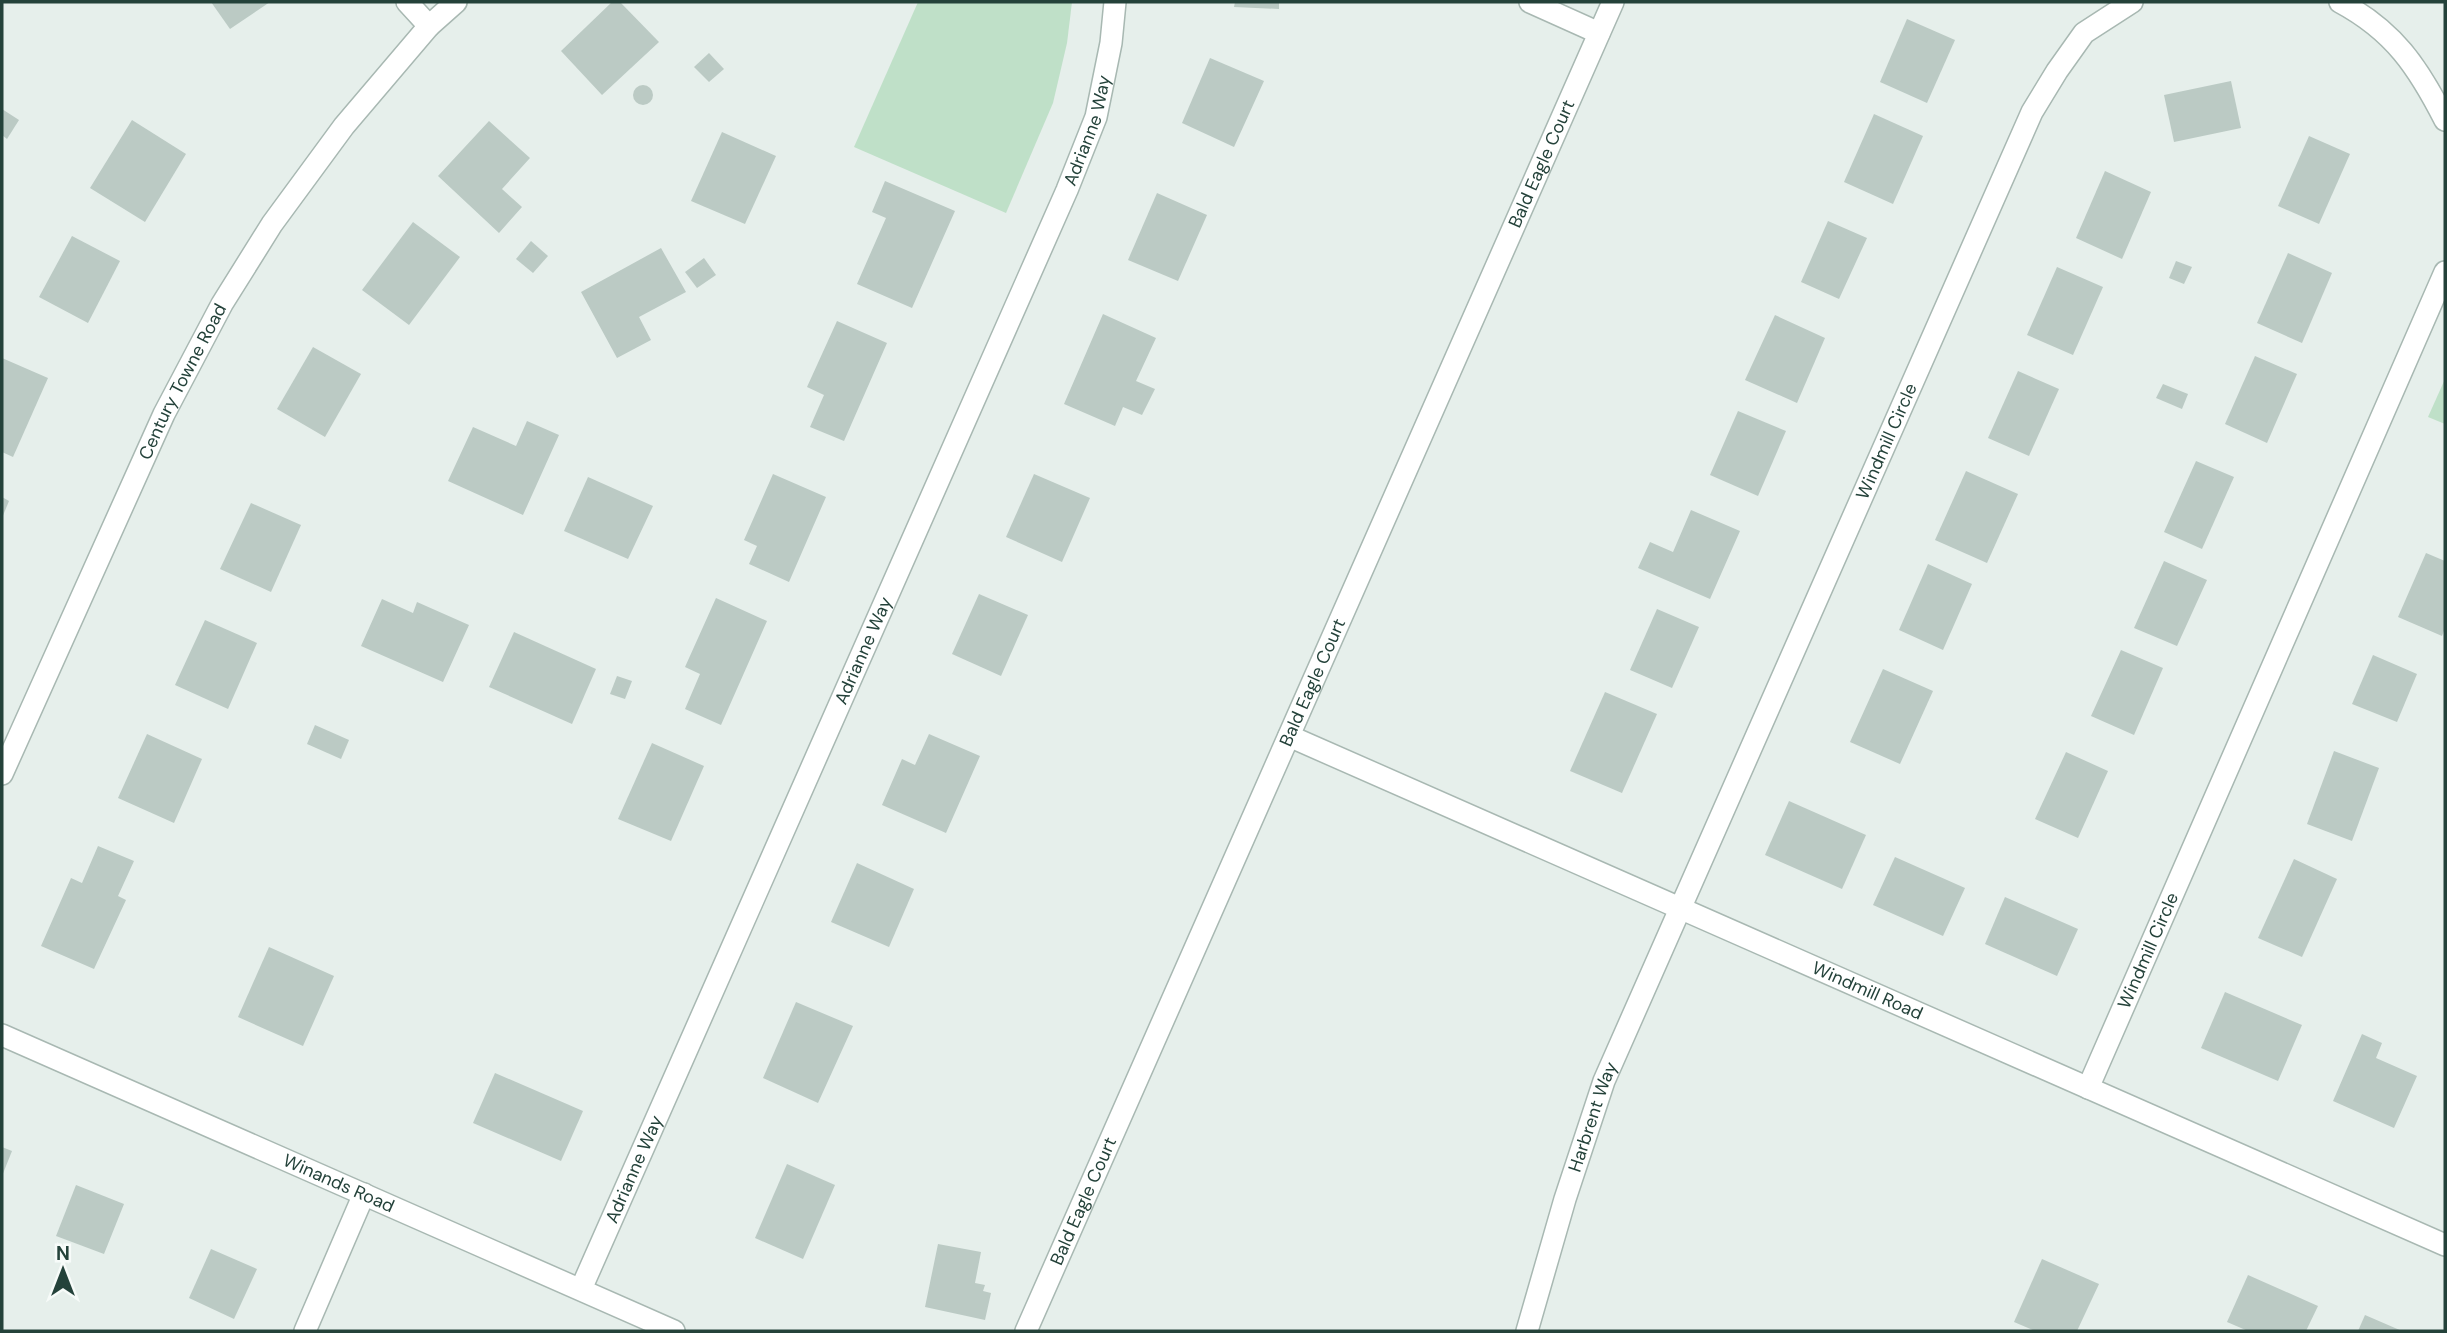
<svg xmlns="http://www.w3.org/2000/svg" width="2447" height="1333" font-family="'DM Sans',sans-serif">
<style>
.green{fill:#bfe0c8}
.building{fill:#bbcac4}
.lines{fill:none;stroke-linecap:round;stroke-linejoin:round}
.service-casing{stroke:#a8b8b2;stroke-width:24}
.minor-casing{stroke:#a8b8b2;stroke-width:24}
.tertiary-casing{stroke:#a8b8b2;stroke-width:24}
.service{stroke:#fff;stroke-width:21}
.minor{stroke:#fff;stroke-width:21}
.tertiary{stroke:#fff;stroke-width:21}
.labels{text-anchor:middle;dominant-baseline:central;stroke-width:5;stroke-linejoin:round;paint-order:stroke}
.street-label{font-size:18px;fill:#24423a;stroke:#f7fbf9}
</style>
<rect width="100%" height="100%" fill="#e6efeb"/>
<g class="green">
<polygon points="918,2 1072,2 1067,43 1053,103 1006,213 854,147"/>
<polygon points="2445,379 2445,424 2428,417"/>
</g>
<g class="building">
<polygon points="211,2 270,2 230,29"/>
<polygon points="612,2 620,2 659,42 602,95 561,51"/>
<polygon points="1235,2 1279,2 1279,9 1234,7"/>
<polygon points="1907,19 1955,40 1927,103 1880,82"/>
<polygon points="709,53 724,69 709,82 694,67"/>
<polygon points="1210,58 1264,81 1234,147 1182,123"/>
<polygon points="2231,81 2241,128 2174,142 2164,95"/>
<circle cx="643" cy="95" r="10"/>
<polygon points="2,109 19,120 7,139 2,135"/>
<polygon points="1874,114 1923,136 1893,204 1844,182"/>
<polygon points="132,120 186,154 145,222 90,188"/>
<polygon points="489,121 530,158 502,189 522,207 499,233 438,176"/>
<polygon points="722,132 776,156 745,224 691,201"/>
<polygon points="2309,136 2350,154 2319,224 2278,206"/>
<polygon points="2105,171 2151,192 2122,259 2076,238"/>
<polygon points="885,181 955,211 912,308 857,284 886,218 872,212"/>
<polygon points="1157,193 1207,215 1178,281 1128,260"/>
<polygon points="1828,221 1867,238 1839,299 1801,282"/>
<polygon points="413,222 460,257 409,325 362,290"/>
<polygon points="72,236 120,261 88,323 39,297"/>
<polygon points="531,241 548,256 533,273 516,259"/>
<polygon points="661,248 686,292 639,317 651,340 617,358 581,292"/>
<polygon points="2288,253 2332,273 2302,343 2257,323"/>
<polygon points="704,258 716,275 697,288 685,272"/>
<polygon points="2176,261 2192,267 2184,284 2169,278"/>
<polygon points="2057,267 2103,287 2073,355 2027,335"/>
<polygon points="1103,314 1156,338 1136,381 1155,389 1142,415 1123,407 1115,426 1064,404"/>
<polygon points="1775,315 1825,338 1797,403 1745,380"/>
<polygon points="837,321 887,343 844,441 810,427 824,395 807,387"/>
<polygon points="313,347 361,374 325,437 277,409"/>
<polygon points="2255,356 2297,374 2267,443 2225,424"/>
<polygon points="2,358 48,378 13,457 2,452"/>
<polygon points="2018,371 2059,389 2029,456 1988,438"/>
<polygon points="2163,384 2188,394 2182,409 2156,398"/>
<polygon points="1738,411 1786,431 1758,496 1710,475"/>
<polygon points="527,421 559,435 523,515 448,481 473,427 516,446"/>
<polygon points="2196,461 2234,477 2202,549 2164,532"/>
<polygon points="1966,471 2018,494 1987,563 1935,540"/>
<polygon points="773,474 826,497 789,582 749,564 757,546 744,540"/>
<polygon points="1034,474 1090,498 1062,562 1006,537"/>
<polygon points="588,477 653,506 628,559 564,531"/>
<polygon points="2,497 9,501 2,518"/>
<polygon points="251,503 301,525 271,592 220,569"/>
<polygon points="1691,510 1740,531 1710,599 1638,568 1650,542 1673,552"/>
<polygon points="2426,553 2445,561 2445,628 2442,636 2398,617"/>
<polygon points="2164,561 2207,580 2177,646 2134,628"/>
<polygon points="1928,564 1972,584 1943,650 1899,630"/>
<polygon points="979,594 1028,615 1001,676 952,654"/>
<polygon points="716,598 767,621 721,725 685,709 700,674 685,667"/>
<polygon points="382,599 413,613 417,602 469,625 443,682 361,646"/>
<polygon points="1657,609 1699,627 1672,688 1630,670"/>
<polygon points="205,620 257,643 228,709 175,685"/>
<polygon points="514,632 596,669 572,724 489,687"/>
<polygon points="2121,650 2163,668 2134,735 2091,716"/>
<polygon points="2373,655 2417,674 2397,722 2352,704"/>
<polygon points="1883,669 1933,691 1900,764 1850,742"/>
<polygon points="617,676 632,681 625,699 610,694"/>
<polygon points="1605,692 1657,714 1622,793 1570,771"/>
<polygon points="315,725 349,740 341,759 307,744"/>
<polygon points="147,734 202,759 174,823 118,798"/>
<polygon points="929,734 980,756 946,833 882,805 902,759 915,765"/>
<polygon points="652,743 704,766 671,841 618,819"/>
<polygon points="2334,751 2379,768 2352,841 2307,824"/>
<polygon points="2066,752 2108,771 2078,838 2035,819"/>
<polygon points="1789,801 1866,835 1842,889 1765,855"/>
<polygon points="98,846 134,861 118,896 126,900 94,969 41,946 71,878 82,883"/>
<polygon points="1895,857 1965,888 1943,936 1873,905"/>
<polygon points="2294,859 2337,879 2302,957 2258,938"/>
<polygon points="857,863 914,889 889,947 831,922"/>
<polygon points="2005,897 2078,929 2057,976 1985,944"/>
<polygon points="269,947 334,976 303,1046 238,1017"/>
<polygon points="2225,992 2302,1025 2278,1081 2201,1048"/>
<polygon points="796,1002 853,1026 818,1103 763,1078"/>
<polygon points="2362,1034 2382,1043 2376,1058 2417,1076 2394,1128 2333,1101"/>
<polygon points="495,1073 583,1111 561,1161 473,1123"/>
<polygon points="2,1147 12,1151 2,1176"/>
<polygon points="787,1164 835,1185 803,1259 755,1238"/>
<polygon points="76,1185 124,1204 104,1254 56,1236"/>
<polygon points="938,1244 981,1252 975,1283 985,1285 983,1291 991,1293 985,1320 925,1307"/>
<polygon points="211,1249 257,1269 234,1319 189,1298"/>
<polygon points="2042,1259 2099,1284 2077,1331 2035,1331 2014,1322"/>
<polygon points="2248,1275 2318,1306 2306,1331 2248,1331 2227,1322"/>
<polygon points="2365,1315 2402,1331 2358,1331"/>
</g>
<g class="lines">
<defs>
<polyline id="service" points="305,1331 364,1194"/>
<g id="minor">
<polyline points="407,2 429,26 456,2"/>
<polyline points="1530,2 1599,33"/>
<path d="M2340,2C2394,31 2418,67 2445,120"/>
<path id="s1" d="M1289,736L2445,1245"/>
<path id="s2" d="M2,774L164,414L222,304L272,224L344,126L429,26"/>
<path id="s3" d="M2088,1088L2445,272"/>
<path id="s4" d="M581,1289L1067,190L1096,117L1111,43L1115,2"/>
<path id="s5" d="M1026,1331L1613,2"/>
<path id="s6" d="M1527,1331L1565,1199L1604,1081L2032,112L2057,71L2084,33L2132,2"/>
</g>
<g id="tertiary">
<path id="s7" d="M2,1035L674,1331"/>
</g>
</defs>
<use href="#service" class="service-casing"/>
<use href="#minor" class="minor-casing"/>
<use href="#tertiary" class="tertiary-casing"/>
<use href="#service" class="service"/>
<use href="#minor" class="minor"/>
<use href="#tertiary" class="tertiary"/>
</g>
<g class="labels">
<g class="street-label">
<text stroke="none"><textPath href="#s4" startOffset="1265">Adrianne Way</textPath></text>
<text stroke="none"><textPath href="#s5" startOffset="1276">Bald Eagle Court</textPath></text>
<text stroke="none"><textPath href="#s2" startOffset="432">Century Towne Road</textPath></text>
<text stroke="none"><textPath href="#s6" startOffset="961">Windmill Circle</textPath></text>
<text stroke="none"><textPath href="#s4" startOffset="698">Adrianne Way</textPath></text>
<text stroke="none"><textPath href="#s5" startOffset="709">Bald Eagle Court</textPath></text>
<text stroke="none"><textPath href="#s3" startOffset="150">Windmill Circle</textPath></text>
<text stroke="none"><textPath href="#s1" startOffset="632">Windmill Road</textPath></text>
<text stroke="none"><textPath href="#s6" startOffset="224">Harbrent Way</textPath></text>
<text stroke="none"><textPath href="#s4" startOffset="131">Adrianne Way</textPath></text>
<text stroke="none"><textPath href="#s7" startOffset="368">Winands Road</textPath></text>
<text stroke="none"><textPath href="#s5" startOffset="142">Bald Eagle Court</textPath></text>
</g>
</g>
<rect width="2447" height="1333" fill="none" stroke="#24423a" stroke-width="7"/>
<g transform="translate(63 1270)" stroke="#f7fbf9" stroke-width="5" paint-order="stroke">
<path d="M0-5L12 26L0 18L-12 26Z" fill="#24423a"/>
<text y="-10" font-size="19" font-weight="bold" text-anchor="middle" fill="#24423a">N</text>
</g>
</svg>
